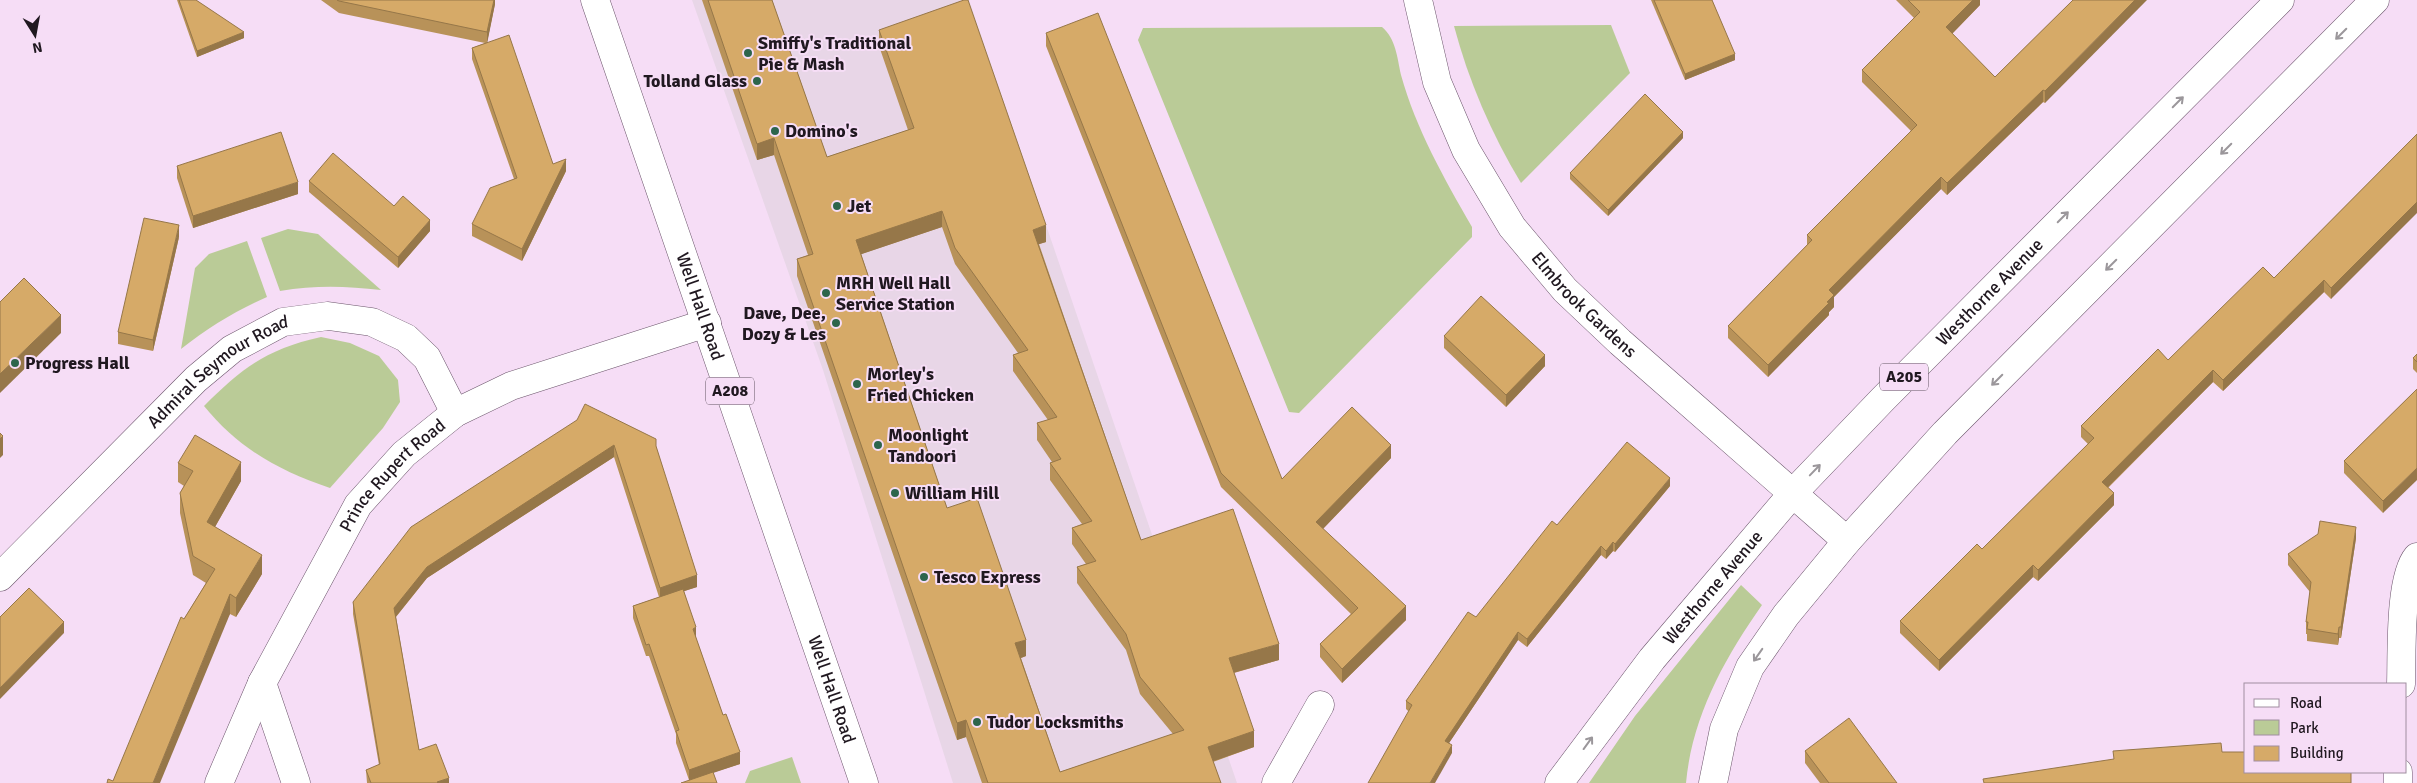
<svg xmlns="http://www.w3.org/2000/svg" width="2417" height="783" font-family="Signika,sans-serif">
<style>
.commercial{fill:#e8d6e7}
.green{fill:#bacb97}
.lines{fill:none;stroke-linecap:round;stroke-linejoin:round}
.minor-casing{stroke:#6b556b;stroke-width:29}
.primary-casing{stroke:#6b556b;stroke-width:29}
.trunk-casing{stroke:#6b556b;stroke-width:29}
.minor{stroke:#fff;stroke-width:28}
.primary{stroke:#fff;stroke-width:28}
.trunk{stroke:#fff;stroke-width:28}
.wall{fill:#b89259;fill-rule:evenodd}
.shaded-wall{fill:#967749}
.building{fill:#d6aa68;stroke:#967749;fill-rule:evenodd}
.oneway{stroke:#9b979b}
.poi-dot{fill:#2d654c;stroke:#f6ddf6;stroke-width:2}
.labels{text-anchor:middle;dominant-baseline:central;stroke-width:4;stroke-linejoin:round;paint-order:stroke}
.shield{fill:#f6ddf6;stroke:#605360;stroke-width:1}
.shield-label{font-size:16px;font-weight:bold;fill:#201820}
.poi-label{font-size:18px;font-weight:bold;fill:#201820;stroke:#f6ddf6;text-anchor:start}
.street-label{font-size:18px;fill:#201820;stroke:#f6ddf6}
</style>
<rect width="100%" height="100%" fill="#f6ddf6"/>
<polygon class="commercial" points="692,0 969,0 1237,783 953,783 823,370"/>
<g class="green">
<path d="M1611,25L1630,73L1521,183C1491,133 1469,82 1454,26Z"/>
<path d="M1382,27C1396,39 1397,57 1401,75C1416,129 1444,178 1472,227V237L1299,413L1289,412L1138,40L1143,28Z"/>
<path d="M288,229L318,234L381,290C346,286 315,285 280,291L261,238Z"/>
<path d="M247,241L267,297C235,311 209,327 181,349L195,268L209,254Z"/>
<path d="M321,337L350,343L379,356L398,380L400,402L383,428L330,488C279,471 238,448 204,406C242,368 267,349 321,337Z"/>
<path d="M1741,585L1762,605C1724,659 1692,717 1686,783H1589L1635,716Z"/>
<polygon points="792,757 801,783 745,783 750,771"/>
</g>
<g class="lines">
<defs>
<g id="minor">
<path id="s1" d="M1418,0L1437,82L1466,150L1512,227L1565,290L1620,342L1847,541"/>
<path id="s2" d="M0,577L196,379L232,349L283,322L328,316L372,322L406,338L427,358L455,413"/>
<polyline points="262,683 296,783"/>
<path d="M2401,684C2402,655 2399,578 2417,557"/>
<path id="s3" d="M219,783L262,683L358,505L404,454L455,413L511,386L707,323"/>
<polyline points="1276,783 1320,705"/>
<polyline points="2398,783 2398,772"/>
</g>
<g id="primary">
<path id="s4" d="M595,0L864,783"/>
</g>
<g id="trunk">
<path id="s5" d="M1559,783L1652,659L1793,493L1883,399L2280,0"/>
<polyline points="1713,783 1724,729 1750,667 1786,615 1847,541 1945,433 2375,0"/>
</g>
</defs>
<use href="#minor" class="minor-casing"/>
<use href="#primary" class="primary-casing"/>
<use href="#trunk" class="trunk-casing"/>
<use href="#minor" class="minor"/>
<use href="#primary" class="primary"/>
<use href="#trunk" class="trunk"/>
</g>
<g class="wall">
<polygon points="177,0 196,0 244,38 197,57"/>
<polygon points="321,0 495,0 495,4 487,42 553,164 566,171 522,261 472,236 472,224 514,179 472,59 472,48 485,43 339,13"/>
<path d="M702,0H772L827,157L908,130L879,46V30L1046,242L1039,244L1141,540L1279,660L1234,673L1254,747L1213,762L1221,783H982L966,737L957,740L797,276V259L808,255L774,155L757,160ZM942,227L955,264L1018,353L1013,355V371L1048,420L1037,423V440L1052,462L1050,463V480L1082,524L1072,528V544L1086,564L1077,567V583L1126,650L1140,694L1173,734L1060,772L1021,658L1026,656L947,508L861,254Z"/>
<polygon points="1651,0 1712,0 1735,60 1685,80"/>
<polygon points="1896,0 1980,0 1980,5 1952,34 1995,77 2073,0 2045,103 2043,102 1947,195 1941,189 1834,297 1834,307 1829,312 1829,315 1768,377 1728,338 1728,326 1807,245 1807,235 1911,131 1862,82 1862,70 1914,18"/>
<polygon points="1046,33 1282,479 1391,458 1323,529 1406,620 1342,683 1320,657 1320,644 1351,614 1221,487 1046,46"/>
<polygon points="2417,134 2331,299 2324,292 2223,391 2213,382 2108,488 2114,505 2038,581 2033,577 1939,671 1900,633 1900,621 1982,549 2088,444 2081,437 2081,426 2168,360 2274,278"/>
<polygon points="1683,138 1608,216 1570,179 1570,173"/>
<polygon points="177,166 298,194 193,228 177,178"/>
<polygon points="309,181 430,231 398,268 309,192"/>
<polygon points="179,237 153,351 118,344 118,332"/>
<polygon points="1444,336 1545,366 1506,407 1444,348"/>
<polygon points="2417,354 2417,373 2413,369 2413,358"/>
<polygon points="2417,389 2383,513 2344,473 2344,461"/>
<polygon points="577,420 656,446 697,587 684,591 696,638 740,764 689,780 676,743 676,734 649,656 646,656 633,618 633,606 659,597 614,457 427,578 396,617 419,750 449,783 367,783 366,770 379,765 353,614 353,602"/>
<polygon points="178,463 241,481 215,527 262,574 236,617 230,614 113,781 184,619 206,583 193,575 180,513 180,493 184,486 178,482"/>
<polygon points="1670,486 1615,552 1613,551 1606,559 1601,555 1527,647 1518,640 1449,743 1452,753 1406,709 1406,701 1476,617 1557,525"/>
<polygon points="2356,538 2341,638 2339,638 2338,645 2307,641 2307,634 2306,634 2306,622 2310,592 2288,565 2288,554"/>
<polygon points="1805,751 1897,783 1820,783 1805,763"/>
</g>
<g class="shaded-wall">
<polygon points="494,0 495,0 495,4 487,44 487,32"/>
<polygon points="1973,0 1980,0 1980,5 1946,40 1946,27"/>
<polygon points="2135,0 2147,0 2045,103 2045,91"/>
<polygon points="244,32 244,38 197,57 197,51"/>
<polygon points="1735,54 1735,60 1685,80 1685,74"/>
<polygon points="2043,90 2043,102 1947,195 1947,183"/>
<polygon points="1683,132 1683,138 1608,216 1608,210"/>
<polygon points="774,138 774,155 757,160 757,144"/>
<polygon points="566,159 566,171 522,261 522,249"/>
<polygon points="1941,177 1941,189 1834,297 1834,307 1829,312 1829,315 1768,377 1768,365 1829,290"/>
<polygon points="298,182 298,194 193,228 193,216"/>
<polygon points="2417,202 2417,213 2331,299 2331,288"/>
<polygon points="942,211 942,227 856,256 856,240"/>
<polygon points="430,220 430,231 398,268 398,257"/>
<polygon points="179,225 179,237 153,351 153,340"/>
<polygon points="1046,225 1046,242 1033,246 1033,230"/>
<polygon points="2324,280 2324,292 2223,391 2223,380"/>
<polygon points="61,315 61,333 0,393 0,374"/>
<polygon points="1545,355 1545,366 1506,407 1506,395"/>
<polygon points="2213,370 2213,382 2102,493 2102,482"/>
<polygon points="3,436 3,455 0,458 0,439"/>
<polygon points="614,445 614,457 427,578 394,619 394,608 427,567"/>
<polygon points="1391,445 1391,458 1316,536 1316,522"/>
<polygon points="241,462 241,481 207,541 207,522"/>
<polygon points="2417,468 2417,480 2383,513 2383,501"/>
<polygon points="1670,478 1670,486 1615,552 1615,544"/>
<polygon points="2114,493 2114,505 2038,581 2038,570"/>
<polygon points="2356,527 2356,538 2341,638 2341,627"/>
<polygon points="1613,542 1613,551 1606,559 1606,551"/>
<polygon points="1601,546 1601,555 1527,647 1527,639"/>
<polygon points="262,555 262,574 236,617 236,598"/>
<polygon points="2033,565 2033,577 1939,671 1939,660"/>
<polygon points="697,575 697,587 660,599 660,588"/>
<polygon points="230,594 230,614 160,783 153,783"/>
<polygon points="1406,606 1406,620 1342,683 1342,669"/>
<polygon points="64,622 64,633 0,699 0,688"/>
<polygon points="696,627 696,639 693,629"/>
<polygon points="2339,627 2339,638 2338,645 2338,634"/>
<polygon points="1518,632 1518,640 1445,749 1445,741"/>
<polygon points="1026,640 1026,656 1015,660 1015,643"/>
<polygon points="1279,644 1279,660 1229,674 1229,658"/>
<polygon points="966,720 966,737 957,740 957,723"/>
<polygon points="1254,731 1254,747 1208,763 1208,747"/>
<polygon points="1452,745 1452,753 1435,783 1430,783"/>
<polygon points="740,752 740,764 689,781 689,770"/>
<polygon points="449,778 449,783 437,783 437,782"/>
</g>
<g class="building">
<polygon points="179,0 196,0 244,32 197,51"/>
<polygon points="337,0 494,0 487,32 339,1"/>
<path d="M708,0H772L827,157L914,128L879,30L964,0H968L1046,225L1033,230L1141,540L1233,509L1279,644L1229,658L1254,731L1208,747L1221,783H988L966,720L957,723L797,259L813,254L774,138L757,144ZM942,211L955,248L1028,350L1013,355L1057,417L1037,423L1061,459L1050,463L1092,521L1072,528L1096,561L1077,567L1126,634L1140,677L1184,730L1060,772L1015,643L1026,640L977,498L947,508L856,240Z"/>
<polygon points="1654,0 1712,0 1735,54 1685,74"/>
<polygon points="1908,0 1973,0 1946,27 1995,77 2073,0 2135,0 2045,91 2043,90 1947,183 1941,177 1829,290 1834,295 1827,302 1829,303 1768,365 1728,326 1812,240 1807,235 1917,125 1862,70 1920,12"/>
<polygon points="1098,13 1282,479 1352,407 1391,445 1316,522 1406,606 1342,669 1320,644 1358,608 1221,473 1046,33"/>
<polygon points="509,35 553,164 566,159 522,249 472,224 490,188 517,178 472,48"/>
<polygon points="1645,94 1683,132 1608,210 1570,173"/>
<polygon points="281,132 298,182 193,216 177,166"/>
<polygon points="2417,134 2417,202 2331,288 2324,280 2223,380 2213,370 2102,482 2114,493 2038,570 2033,565 1939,660 1900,621 1977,544 1982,549 2094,438 2081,426 2158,349 2168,360 2263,267 2274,278"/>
<polygon points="333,153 394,206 403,196 430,220 398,257 309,181"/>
<polygon points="144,218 179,225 153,340 118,332"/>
<polygon points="24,278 61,315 0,374 0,302"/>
<polygon points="1481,296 1545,355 1506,395 1444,336"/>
<polygon points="2417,354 2417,362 2413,358"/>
<polygon points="2417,389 2417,468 2383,501 2344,461"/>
<polygon points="585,404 656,439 656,446 697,575 660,588 614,445 427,567 394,608 419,750 436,744 449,778 437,782 438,783 371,783 366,770 380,764 353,602 411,527 577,420"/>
<polygon points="0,433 3,436 0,439"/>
<polygon points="195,435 241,462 207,522 262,555 236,598 230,594 153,783 107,783 108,779 113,781 181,617 184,619 215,569 193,556 180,493 193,471 178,463"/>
<polygon points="1627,442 1670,478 1615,544 1613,542 1606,551 1601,546 1527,639 1518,632 1445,741 1452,745 1430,783 1368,783 1412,705 1406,701 1468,612 1476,617 1552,521 1557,525"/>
<polygon points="2320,521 2356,527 2341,627 2339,627 2338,634 2307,629 2308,622 2306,622 2311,582 2288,554 2318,534"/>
<polygon points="29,588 64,622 0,688 0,617"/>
<polygon points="683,589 696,627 693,629 723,715 726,714 740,752 689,770 676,731 679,730 649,644 646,645 633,606"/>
<polygon points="1849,718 1897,783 1829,783 1805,751"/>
<polygon points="2221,743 2222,752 2246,752 2246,772 2351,772 2351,783 1984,783 1983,779 2114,759 2113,751"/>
<polygon points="713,772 717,783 681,783"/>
</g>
<defs><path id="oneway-shaft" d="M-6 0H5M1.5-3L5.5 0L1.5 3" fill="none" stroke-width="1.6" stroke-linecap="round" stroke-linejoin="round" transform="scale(1.25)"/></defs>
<g class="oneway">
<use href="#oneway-shaft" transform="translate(2341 34) rotate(135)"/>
<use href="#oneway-shaft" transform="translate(2178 102) rotate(-45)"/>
<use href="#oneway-shaft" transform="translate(2226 149) rotate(135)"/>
<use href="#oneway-shaft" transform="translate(2063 217) rotate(-45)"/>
<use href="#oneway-shaft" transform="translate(2111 265) rotate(135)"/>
<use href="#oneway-shaft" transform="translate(1997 380) rotate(135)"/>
<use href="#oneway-shaft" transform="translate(1815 470) rotate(-46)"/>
<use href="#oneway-shaft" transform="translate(1758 655) rotate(125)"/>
<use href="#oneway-shaft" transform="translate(1588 743) rotate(-54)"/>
</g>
<g class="poi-dot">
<circle cx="748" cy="53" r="5"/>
<circle cx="757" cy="81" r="5"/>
<circle cx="775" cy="131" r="5"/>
<circle cx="837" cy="206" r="5"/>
<circle cx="826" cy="293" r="5"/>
<circle cx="836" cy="323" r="5"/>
<circle cx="15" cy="363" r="5"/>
<circle cx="857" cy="384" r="5"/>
<circle cx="878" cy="445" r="5"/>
<circle cx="895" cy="493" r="5"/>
<circle cx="924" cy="577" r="5"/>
<circle cx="977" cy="722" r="5"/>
</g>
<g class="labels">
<g class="shield">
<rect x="1880" y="363.5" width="48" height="27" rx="4"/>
<rect x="706" y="377.5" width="48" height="27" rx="4"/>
</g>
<g class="shield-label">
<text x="1904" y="377">A205</text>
<text x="730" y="391">A208</text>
</g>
<g class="poi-label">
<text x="758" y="43">Smiffy's Traditional<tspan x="758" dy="21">Pie &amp; Mash</tspan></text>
<text x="747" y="81" text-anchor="end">Tolland Glass</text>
<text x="785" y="131">Domino's</text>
<text x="847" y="206">Jet</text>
<text x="836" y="283">MRH Well Hall<tspan x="836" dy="21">Service Station</tspan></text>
<text x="826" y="313" text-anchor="end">Dave, Dee,<tspan x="826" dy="21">Dozy &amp; Les</tspan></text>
<text x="25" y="363">Progress Hall</text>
<text x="867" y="374">Morley's<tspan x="867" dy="21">Fried Chicken</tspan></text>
<text x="888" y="435">Moonlight<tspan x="888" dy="21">Tandoori</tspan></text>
<text x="905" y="493">William Hill</text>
<text x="934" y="577">Tesco Express</text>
<text x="987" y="722">Tudor Locksmiths</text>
</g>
<g class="street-label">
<text stroke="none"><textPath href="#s5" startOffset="654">Westhorne Avenue</textPath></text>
<text stroke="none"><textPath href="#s1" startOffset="354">Elmbrook Gardens</textPath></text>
<text stroke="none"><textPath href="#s4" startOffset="324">Well Hall Road</textPath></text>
<text stroke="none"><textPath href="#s2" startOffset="301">Admiral Seymour Road</textPath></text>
<text stroke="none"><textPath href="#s3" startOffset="356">Prince Rupert Road</textPath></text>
<text stroke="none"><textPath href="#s5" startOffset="249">Westhorne Avenue</textPath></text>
<text stroke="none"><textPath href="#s4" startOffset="729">Well Hall Road</textPath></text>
</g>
</g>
<rect x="2244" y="683" width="162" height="90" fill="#f6ddf6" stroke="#a08ea0"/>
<rect x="2254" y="699" width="25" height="8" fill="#ffffff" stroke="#a08ea0"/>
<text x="2290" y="708" font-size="15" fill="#201820">Road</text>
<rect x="2254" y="720" width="25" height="15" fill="#bacb97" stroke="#a08ea0"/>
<text x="2290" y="733" font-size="15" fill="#201820">Park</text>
<rect x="2254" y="746" width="25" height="15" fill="#d6aa68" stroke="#a08ea0"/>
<text x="2290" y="758" font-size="15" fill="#201820">Building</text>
<g transform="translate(35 35) rotate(169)" stroke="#f6ddf6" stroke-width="4" paint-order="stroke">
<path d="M0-4L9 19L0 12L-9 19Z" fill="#201820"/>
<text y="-8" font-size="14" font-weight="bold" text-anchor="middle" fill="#201820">N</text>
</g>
</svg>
